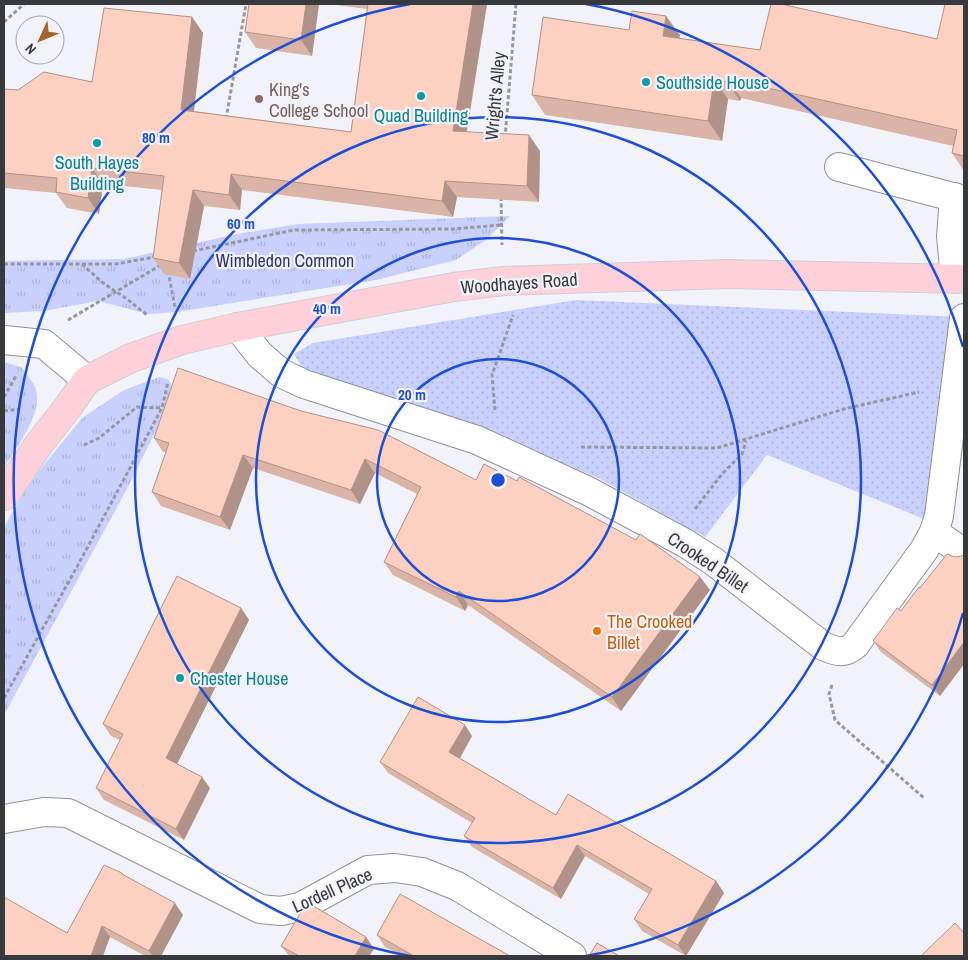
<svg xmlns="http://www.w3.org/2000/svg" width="968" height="960" font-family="'Archivo Narrow',sans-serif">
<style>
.grass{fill:url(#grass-dots)}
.park{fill:url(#park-tufts)}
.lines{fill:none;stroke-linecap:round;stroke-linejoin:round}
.minor-casing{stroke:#919298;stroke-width:30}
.major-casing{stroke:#cfcfd0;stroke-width:30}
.path{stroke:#97989d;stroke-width:3;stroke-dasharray:4 2.5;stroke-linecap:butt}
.minor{stroke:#fff;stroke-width:28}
.major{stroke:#fed0da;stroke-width:28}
.wall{fill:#dab4a7}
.shaded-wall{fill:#b19288}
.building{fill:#fdd1c2;stroke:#b19288}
.ring{fill:none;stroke:#1d4ed8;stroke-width:2.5}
.culture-dot{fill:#0f9aa8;stroke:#f2f3fa;stroke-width:2}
.education-dot{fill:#8d6e63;stroke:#f2f3fa;stroke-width:2}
.food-dot{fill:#e8710a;stroke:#f2f3fa;stroke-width:2}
.labels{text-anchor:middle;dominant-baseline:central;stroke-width:4.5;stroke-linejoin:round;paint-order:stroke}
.culture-label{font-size:18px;fill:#0d838f;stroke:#f2f3fa;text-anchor:start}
.education-label{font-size:18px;fill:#785e54;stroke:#f2f3fa;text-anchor:start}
.street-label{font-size:18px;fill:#38393c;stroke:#f2f3fa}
.park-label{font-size:18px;fill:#31336c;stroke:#f2f3fa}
.food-label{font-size:18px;fill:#c56008;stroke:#f2f3fa;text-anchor:start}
.centre{fill:#1d4ed8;stroke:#f2f3fa;stroke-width:2.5}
.ring-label{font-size:15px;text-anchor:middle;font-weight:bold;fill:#1d4ed8;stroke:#f2f3fa;stroke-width:4.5;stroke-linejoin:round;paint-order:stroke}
</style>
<defs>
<pattern id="grass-dots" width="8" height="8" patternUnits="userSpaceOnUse" patternTransform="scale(1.25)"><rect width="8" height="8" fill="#c9d0fd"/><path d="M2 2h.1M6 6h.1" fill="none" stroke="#adb3da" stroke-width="1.8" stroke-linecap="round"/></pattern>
<pattern id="park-tufts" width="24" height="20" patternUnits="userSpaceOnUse" patternTransform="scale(1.25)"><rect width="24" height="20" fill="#c9d0fd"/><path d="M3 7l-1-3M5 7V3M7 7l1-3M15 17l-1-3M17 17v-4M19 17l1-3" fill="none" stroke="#adb3da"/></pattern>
</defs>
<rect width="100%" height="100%" fill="#f2f3fa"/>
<polygon class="grass" points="576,300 964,317 964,447 937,447 924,519 767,455 705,537 598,478 518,444 305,373 294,354 313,343"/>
<g class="park">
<polygon points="510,216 486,240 456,260 376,280 177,312 148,314 98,301 44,311 4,313 4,261 124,259 237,234 298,224"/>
<path d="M4,362L21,367C26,374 34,382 36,390C43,414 16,448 4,468Z"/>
<polygon points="159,377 168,379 175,392 128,487 4,715 4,527 30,482 82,418 124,390"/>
</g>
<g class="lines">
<defs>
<g id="minor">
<polyline points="839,167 964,200"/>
<polyline points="954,197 951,236 955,278"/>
<path d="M238,327L260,355L281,373L304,384L477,440L588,491L685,543L713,561L823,646C835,651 844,655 855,645L924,550L934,532L939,516L964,318"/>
<polyline points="4,340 44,344 87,380"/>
<polyline points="934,532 964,553"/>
<polyline points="4,819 44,812 68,813 260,909 281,911 300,907 368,870 395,868 422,872 457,886 572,956"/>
</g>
<polyline id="major" points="4,496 39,444 68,407 87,380 131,358 182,340 238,327 454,287 503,281 729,274 964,279"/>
</defs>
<use href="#minor" class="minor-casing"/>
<use href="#major" class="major-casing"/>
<g class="path">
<polyline points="4,22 24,4"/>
<polyline points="226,119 246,4"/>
<polyline points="505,138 516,4"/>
<polyline points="501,197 502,245"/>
<polyline points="193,251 294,230 452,229 501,225"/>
<polyline points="4,264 116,264 155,257"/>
<polyline points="82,264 103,283 127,299 147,315"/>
<polyline points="168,271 175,307"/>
<polyline points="68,320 161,265"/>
<polyline points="4,397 16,376"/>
<polyline points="495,410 492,375 513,315"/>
<polyline points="4,411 20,409"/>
<polyline points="84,445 99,438 137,407 162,408"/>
<polyline points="581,447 717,448 844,409 919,392"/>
<polyline points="695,509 722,474 742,454 746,441"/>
<polyline points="832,685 829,694 835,720 924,798"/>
<polyline points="4,698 78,565 162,408 168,382"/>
</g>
<use href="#minor" class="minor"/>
<use href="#major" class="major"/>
</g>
<g class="wall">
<polygon points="4,4 11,4 9,5 4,5"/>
<polygon points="319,4 312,56 256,48 245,32"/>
<polygon points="328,4 487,4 467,132 540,151 539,202 457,197 453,217 242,190 240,210 204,206 190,279 164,274 153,258 162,190 103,184 99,214 67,208 56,193 4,188 4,89 18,90 92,82 192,17 203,33 194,111 351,132 367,9"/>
<polygon points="964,4 964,171 952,153 953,146 741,98 740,101 728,99 722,141 545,115 532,95 629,30 680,35 679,38 760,50 937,39"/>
<polygon points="178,368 476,480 700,577 710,590 621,711 468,605 465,611 393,575 384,562 417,494 375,473 360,504 253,468 230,530 161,506 152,492 166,452 163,452 154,438"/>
<polygon points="964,554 964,664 940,696 881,652 873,641 901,611 920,588 955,557 962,556"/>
<polygon points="241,608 249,620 177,764 210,788 184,840 104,800 96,788 120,740 111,736 103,724"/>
<polygon points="472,736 460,758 556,815 716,881 724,893 686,956 642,931 634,919 649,894 585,856 561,899 472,847 464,836 472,823 388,773 380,762"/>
<polygon points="122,873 124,876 183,915 161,956 145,956 110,937 67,933"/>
<polygon points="377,935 510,956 402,956 385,947"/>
<polygon points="366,937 374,949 369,956 289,956 281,946"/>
</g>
<g class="shaded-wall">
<polygon points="306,4 319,4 312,56 301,40"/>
<polygon points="473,4 487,4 464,147 453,131"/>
<polygon points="666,16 680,35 676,55 663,36"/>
<polygon points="192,17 203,33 192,126 181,110"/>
<polygon points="727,79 741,98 740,101 727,82"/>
<polygon points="714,80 728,99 722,141 708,121"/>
<polygon points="529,135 540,151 539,202 527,186"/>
<polygon points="92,168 103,184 99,214 88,198"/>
<polygon points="231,174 242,190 240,210 229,195"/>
<polygon points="445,181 457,197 453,217 442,201"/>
<polygon points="193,190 204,206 190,279 179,263"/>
<polygon points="243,455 253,468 230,530 220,517"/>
<polygon points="365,459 375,473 360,504 351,490"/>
<polygon points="700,577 710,590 621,711 612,697"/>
<polygon points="459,591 468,605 465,611 456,597"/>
<polygon points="241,608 249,620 174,770 166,758"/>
<polygon points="964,642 964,664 940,696 932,685"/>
<polygon points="465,725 472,736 457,763 449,752"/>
<polygon points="202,777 210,788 184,840 176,829"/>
<polygon points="577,845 585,856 561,899 553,888"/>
<polygon points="716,881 724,893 686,956 678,945"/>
<polygon points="175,903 183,915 161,956 153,956 149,951"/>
<polygon points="102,926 110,937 103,956 91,956"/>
<polygon points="366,937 374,949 369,956 355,956"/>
</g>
<g class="building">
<polygon points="249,4 306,4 301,40 245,32"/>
<polygon points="368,4 473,4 453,131 529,135 527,186 445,181 442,201 231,174 229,195 193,190 179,263 153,258 164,176 92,168 88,198 56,192 57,178 4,173 4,89 18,90 44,72 92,82 104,8 192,17 181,110 351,132"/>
<polygon points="771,4 781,4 937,39 945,4 964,4 964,156 952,153 957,130 727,79 727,82 714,80 708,121 532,95 543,17 629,30 632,11 666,16 663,36 760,50"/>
<polygon points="178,368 301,411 378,430 476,480 484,464 517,481 519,477 636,540 640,534 700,577 612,697 459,591 456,597 384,562 421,487 365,459 351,490 243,455 220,517 152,492 169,443 154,438"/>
<polygon points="947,554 955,557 962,556 964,554 964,642 932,685 873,641 897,608 901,611 919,587 920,588"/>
<polygon points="177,576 241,608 166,758 202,777 176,829 96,788 123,734 103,724"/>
<polygon points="418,697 465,725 449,752 556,815 568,794 716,881 678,945 634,919 652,889 577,845 553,888 464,836 475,818 380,762"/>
<polygon points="104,865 122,873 122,874 175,903 149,951 102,926 91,956 4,956 4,897 67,933"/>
<polygon points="400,894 510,956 414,956 377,935"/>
<polygon points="310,904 366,937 355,956 299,956 281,946 304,907"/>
<polygon points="955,923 964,933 964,956 921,956"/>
<polygon points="597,943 619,956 589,956"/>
</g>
<g class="ring">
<circle cx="498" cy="480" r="121"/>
<circle cx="498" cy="480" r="242"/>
<circle cx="498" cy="480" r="363"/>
<path d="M963 613A484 484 0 0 1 586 956M410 956A484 484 0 0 1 410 4M586 4A484 484 0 0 1 963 347"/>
</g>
<g class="culture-dot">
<circle cx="646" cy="82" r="5"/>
<circle cx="421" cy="96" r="5"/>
<circle cx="97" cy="143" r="5"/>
<circle cx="180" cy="678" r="5"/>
</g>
<circle class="education-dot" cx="259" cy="99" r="5"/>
<circle class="food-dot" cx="597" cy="631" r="5"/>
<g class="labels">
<g class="culture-label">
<text x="656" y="82">Southside House</text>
<text x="421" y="115" text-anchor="middle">Quad Building</text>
<text x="97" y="162" text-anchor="middle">South Hayes<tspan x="97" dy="21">Building</tspan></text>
<text x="190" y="678">Chester House</text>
</g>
<g class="education-label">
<text x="269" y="89">King's<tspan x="269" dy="21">College School</tspan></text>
</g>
<g class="street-label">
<text transform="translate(495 96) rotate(-85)">Wright's Alley</text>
<text transform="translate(519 283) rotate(-4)">Woodhayes Road</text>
<text transform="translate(708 562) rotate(34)">Crooked Billet</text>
<text transform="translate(332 890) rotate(-24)">Lordell Place</text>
</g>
<g class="park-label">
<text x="285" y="260">Wimbledon Common</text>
</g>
<g class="food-label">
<text x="607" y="621">The Crooked<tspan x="607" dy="21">Billet</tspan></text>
</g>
</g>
<circle cx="498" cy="480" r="8" class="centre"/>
<g class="ring-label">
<text x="156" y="143">80 m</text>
<text x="241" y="229">60 m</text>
<text x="327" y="314">40 m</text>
<text x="412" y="400">20 m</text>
</g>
<rect width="968" height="960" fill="none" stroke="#38393c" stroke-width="10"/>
<g transform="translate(40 40) rotate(226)"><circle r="24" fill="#f2f3fa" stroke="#a8a9ae"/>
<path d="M0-4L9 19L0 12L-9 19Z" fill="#a3672a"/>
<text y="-8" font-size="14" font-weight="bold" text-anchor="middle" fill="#38393c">N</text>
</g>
</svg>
